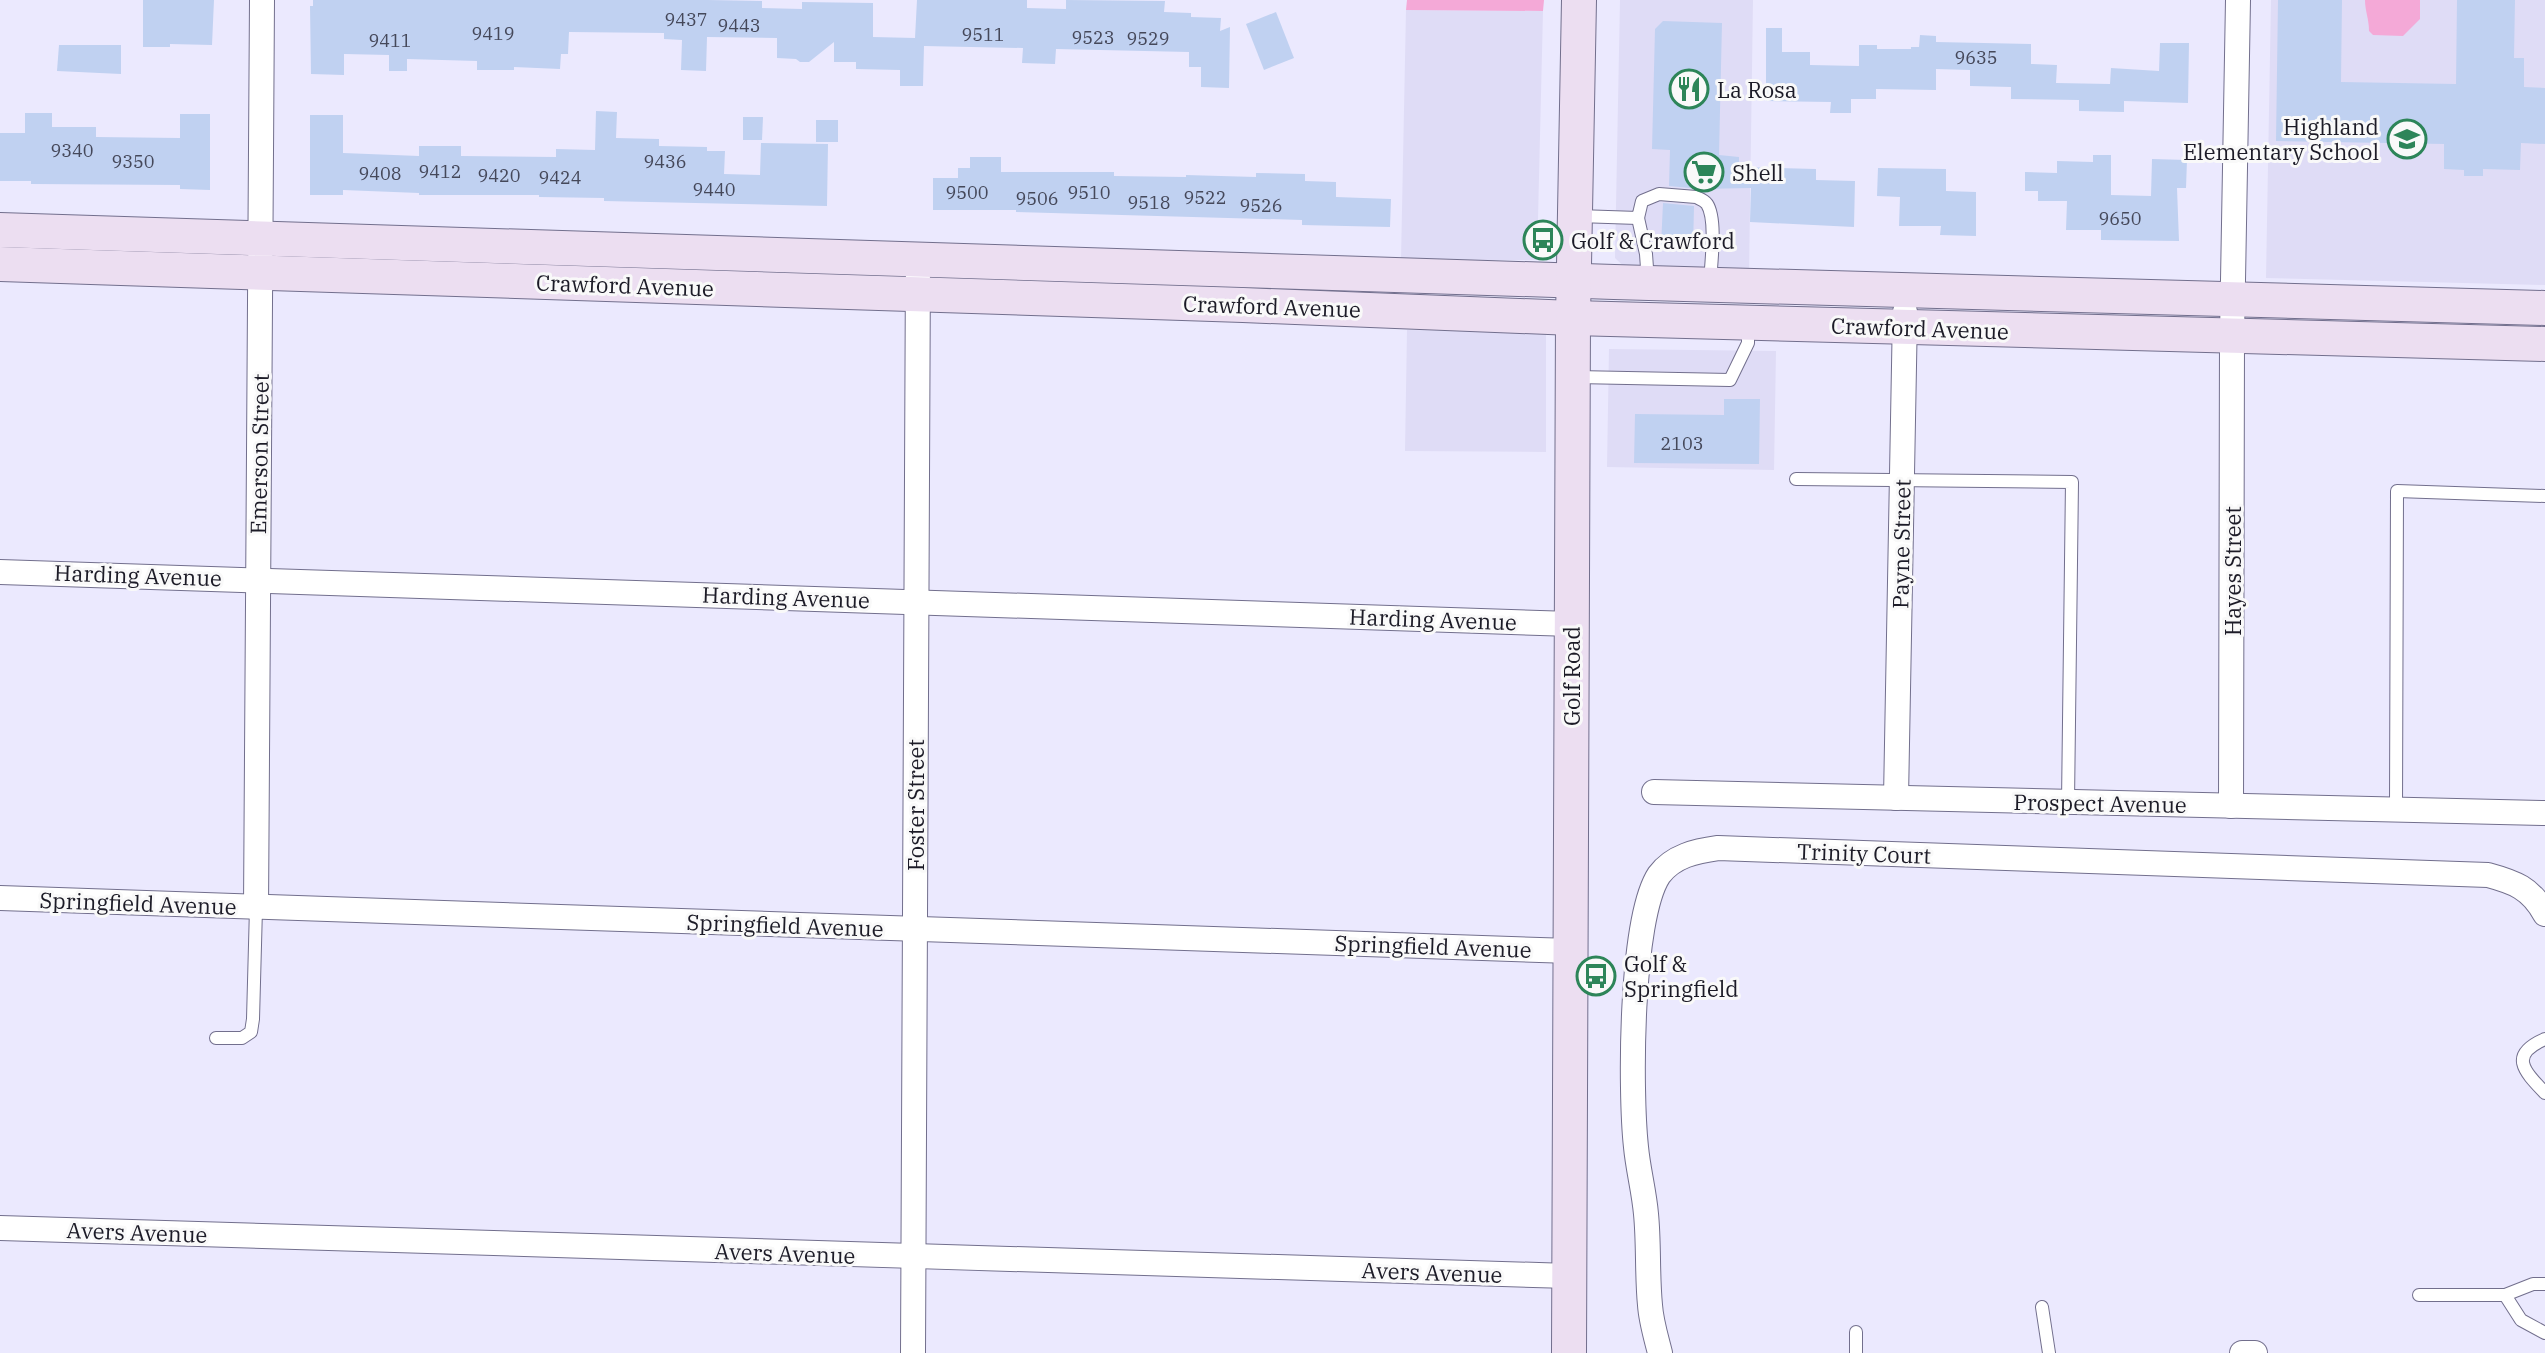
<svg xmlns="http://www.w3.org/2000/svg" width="2545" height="1353" font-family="'IBM Plex Serif',serif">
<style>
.built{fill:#dfdcf6}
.green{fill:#f4a9d7}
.building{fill:#c0d1f1}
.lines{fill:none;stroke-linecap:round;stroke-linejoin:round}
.service-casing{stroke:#726f8d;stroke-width:14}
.minor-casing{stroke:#726f8d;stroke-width:26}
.secondary-casing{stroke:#726f8d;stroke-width:36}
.service{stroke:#fff;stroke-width:12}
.minor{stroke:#fff;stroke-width:24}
.secondary{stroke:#ecdef1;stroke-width:34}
.labels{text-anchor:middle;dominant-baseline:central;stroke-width:6;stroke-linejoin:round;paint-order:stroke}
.number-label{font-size:18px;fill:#45485a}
.poi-label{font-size:22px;fill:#1c1b27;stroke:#f9f9f9;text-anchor:start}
.street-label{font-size:22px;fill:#1c1b27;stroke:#f9f9f9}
</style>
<rect width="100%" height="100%" fill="#ebe9fe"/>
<g class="built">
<polygon points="1620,0 1753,0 1749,275 1630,272 1615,258"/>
<polygon points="2271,0 2545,0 2545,285 2266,278"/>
<polygon points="1406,10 1543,11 1537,260 1401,260"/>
<polygon points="1407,330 1546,332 1546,452 1405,451"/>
<polygon points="1609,349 1776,351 1774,470 1607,467"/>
</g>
<g class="green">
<polygon points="1407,0 1544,0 1543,11 1406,10"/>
<path d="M2365,0H2420V19L2403,36L2373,35L2369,31C2369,19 2365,11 2365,0Z"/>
</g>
<g class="building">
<polygon points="143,0 214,0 212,45 170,44 170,47 143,47"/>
<polygon points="313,0 708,0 762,1 762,8 802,9 802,2 873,3 873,37 915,38 917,0 1027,0 1027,8 1066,9 1066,0 1165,1 1164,12 1191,13 1191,17 1221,18 1220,31 1230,27 1229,88 1201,87 1201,67 1189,67 1189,52 1056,49 1055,64 1022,63 1023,48 924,46 923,86 900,86 900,70 856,69 856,62 834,62 834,42 809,62 800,62 796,59 777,58 777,38 707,37 706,71 681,70 682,40 664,39 664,33 569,32 568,54 561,54 560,69 514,67 514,70 477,70 477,61 407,59 407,71 389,71 389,55 344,54 344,75 311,74 310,6 313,6"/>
<polygon points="2278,0 2342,0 2341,82 2456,84 2457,0 2515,0 2514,58 2524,58 2524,87 2545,88 2545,144 2521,143 2520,170 2483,169 2483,176 2464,176 2464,170 2444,169 2444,144 2276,141"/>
<polygon points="1276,12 1294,58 1264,70 1246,24"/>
<polygon points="1663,21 1722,23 1719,155 1739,157 1739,167 1816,169 1816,180 1855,181 1854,227 1750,222 1751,188 1700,189 1669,186 1670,150 1652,149 1655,29"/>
<polygon points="1766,28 1782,28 1782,52 1810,52 1810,65 1859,66 1859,45 1877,45 1877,49 1911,49 1911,47 1919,47 1920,35 1936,36 1936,42 2031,44 2031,64 2057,65 2056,83 2110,84 2111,68 2159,71 2160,43 2189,43 2188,103 2124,101 2124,112 2079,111 2079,100 2011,99 2011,87 1970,86 1970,70 1936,69 1936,90 1876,89 1876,99 1851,99 1851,113 1830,113 1831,102 1766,101"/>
<polygon points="59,45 121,45 121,74 57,71"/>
<polygon points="596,111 617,112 616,138 659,139 659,146 707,147 707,151 725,151 724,174 760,175 761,143 828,144 827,206 604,201 604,198 539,197 539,195 419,195 419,193 343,190 343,195 310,195 310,115 343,115 343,153 419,156 419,146 461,146 461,156 556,157 556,149 595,150"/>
<polygon points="25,113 52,113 52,127 96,127 96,137 180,138 180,114 210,114 210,190 180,189 180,185 31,184 31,181 0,181 0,133 25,133"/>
<polygon points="743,117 763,117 762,140 743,140"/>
<rect x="816" y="120" width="22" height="22"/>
<polygon points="2093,155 2111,155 2111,195 2151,196 2152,159 2187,160 2186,188 2177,188 2179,241 2101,240 2101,230 2066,230 2067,201 2038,201 2038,191 2025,191 2025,172 2057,173 2057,161 2093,162"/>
<polygon points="970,157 1001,157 1001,172 1114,172 1114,176 1186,177 1186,175 1256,177 1256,173 1305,174 1305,181 1336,182 1336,197 1391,199 1390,227 1302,225 1302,220 1016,212 1016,210 933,210 933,178 958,178 958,168 970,168"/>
<polygon points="1878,168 1946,169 1946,191 1976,192 1976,236 1940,235 1941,226 1899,226 1900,197 1877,196"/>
<polygon points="1663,203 1694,206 1693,248 1661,246"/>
<polygon points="1724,399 1760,399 1759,464 1634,463 1635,414 1724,415"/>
</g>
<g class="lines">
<defs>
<g id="service">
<path d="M1578,216L1638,218L1642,201L1659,194L1696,197C1700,199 1704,200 1707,204C1717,219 1711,264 1710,282"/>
<polyline points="1638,218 1646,254 1648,282"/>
<polyline points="1576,377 1730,380 1748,343 1748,324"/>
<polyline points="1796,479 2072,482 2068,802"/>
<polyline points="2396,809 2397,491 2545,496"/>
<polyline points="216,1038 242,1038 251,1032 253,1019 256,908"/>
<path d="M2545,1039C2508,1055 2524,1071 2545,1093"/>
<polyline points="2419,1295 2505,1295 2533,1284 2545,1284"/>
<polyline points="2505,1295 2521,1320 2545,1333"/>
<polyline points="2042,1307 2049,1353"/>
<polyline points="1856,1332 1856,1353"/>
</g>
<g id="minor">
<polyline points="0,572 1572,624"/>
<polyline points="1654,792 2545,813"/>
<polyline points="1896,798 1905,312"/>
<polyline points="2231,806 2232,336 2238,0"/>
<polyline points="0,898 1571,951"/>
<polyline points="256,908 262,0"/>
<polyline points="0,1228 1569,1276"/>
<polyline points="913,1353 918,258"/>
<path d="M1660,1353C1656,1337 1651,1321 1650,1305C1647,1275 1649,1244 1646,1214C1644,1191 1638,1169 1636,1147C1630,1092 1630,919 1659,875C1673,856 1696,851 1718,848L2488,875C2514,882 2531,888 2545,914"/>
<polyline points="2242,1353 2255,1353"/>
</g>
<g id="secondary">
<polyline points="0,230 1614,282 2545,308"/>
<polyline points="0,264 1243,305 1573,318 2545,344"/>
<polyline points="1569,1353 1573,318 1579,0"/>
</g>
</defs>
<use href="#service" class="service-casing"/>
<use href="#minor" class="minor-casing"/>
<use href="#secondary" class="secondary-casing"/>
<use href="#service" class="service"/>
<use href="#minor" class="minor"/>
<use href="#secondary" class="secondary"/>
</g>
<defs>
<symbol id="restaurant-ring" viewBox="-11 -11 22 22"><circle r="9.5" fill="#f9f9f9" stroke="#2d8559" stroke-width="1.5"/><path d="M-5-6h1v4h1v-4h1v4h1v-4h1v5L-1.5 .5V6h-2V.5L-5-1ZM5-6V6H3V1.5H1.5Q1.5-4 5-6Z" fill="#2d8559"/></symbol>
<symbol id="school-ring" viewBox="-11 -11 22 22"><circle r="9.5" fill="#f9f9f9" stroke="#2d8559" stroke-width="1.5"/><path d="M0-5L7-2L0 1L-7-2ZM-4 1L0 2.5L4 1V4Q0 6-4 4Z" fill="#2d8559"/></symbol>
<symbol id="supermarket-ring" viewBox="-11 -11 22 22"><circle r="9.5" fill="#f9f9f9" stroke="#2d8559" stroke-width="1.5"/><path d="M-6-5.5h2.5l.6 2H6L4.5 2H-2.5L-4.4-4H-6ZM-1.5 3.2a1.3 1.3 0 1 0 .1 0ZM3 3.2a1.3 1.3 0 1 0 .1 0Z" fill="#2d8559"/></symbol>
<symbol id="bus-ring" viewBox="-11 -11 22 22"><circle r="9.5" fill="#f9f9f9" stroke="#2d8559" stroke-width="1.5"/><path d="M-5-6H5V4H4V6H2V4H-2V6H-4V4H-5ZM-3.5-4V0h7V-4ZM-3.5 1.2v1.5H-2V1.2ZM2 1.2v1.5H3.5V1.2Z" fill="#2d8559"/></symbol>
</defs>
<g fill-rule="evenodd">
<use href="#restaurant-ring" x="1667" y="67" width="44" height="44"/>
<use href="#school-ring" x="2385" y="117" width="44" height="44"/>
<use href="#supermarket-ring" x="1682" y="150" width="44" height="44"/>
<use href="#bus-ring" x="1521" y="218" width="44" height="44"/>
<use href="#bus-ring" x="1574" y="954" width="44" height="44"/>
</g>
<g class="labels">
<g class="number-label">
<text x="686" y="19">9437</text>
<text x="739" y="25">9443</text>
<text x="493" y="33">9419</text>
<text x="983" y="34">9511</text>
<text x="1093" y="37">9523</text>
<text x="1148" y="38">9529</text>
<text x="390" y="40">9411</text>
<text x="1976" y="57">9635</text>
<text x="72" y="150">9340</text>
<text x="133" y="161">9350</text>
<text x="665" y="161">9436</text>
<text x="440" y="171">9412</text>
<text x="380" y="173">9408</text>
<text x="499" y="175">9420</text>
<text x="560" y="177">9424</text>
<text x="714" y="189">9440</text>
<text x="967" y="192">9500</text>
<text x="1089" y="192">9510</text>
<text x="1205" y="197">9522</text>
<text x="1037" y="198">9506</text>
<text x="1149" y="202">9518</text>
<text x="1261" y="205">9526</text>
<text x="2120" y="218">9650</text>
<text x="1682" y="443">2103</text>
</g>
<g class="poi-label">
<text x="1717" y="89">La Rosa</text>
<text x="2379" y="126" text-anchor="end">Highland<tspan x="2379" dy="25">Elementary School</tspan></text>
<text x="1732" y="172">Shell</text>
<text x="1571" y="240">Golf &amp; Crawford</text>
<text x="1624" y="963">Golf &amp;<tspan x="1624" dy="25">Springfield</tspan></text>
</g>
<g class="street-label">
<text transform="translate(625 285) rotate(2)">Crawford Avenue</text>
<text transform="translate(1272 306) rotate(2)">Crawford Avenue</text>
<text transform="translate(1920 328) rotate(2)">Crawford Avenue</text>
<text transform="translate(259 454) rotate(-89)">Emerson Street</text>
<text transform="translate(1901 544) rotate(-89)">Payne Street</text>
<text transform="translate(2232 571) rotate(-90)">Hayes Street</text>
<text transform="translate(138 575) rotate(2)">Harding Avenue</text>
<text transform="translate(786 597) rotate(2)">Harding Avenue</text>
<text transform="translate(1433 619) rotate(2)">Harding Avenue</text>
<text transform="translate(1571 676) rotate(-90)">Golf Road</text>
<text transform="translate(2100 803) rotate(1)">Prospect Avenue</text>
<text transform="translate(915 805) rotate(-90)">Foster Street</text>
<text transform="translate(1864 853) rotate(2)">Trinity Court</text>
<text transform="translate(138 903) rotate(2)">Springfield Avenue</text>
<text transform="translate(785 925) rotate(2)">Springfield Avenue</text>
<text transform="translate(1433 946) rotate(2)">Springfield Avenue</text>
<text transform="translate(137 1232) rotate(2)">Avers Avenue</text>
<text transform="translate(785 1253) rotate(2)">Avers Avenue</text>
<text transform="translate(1432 1272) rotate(2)">Avers Avenue</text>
</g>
</g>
</svg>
